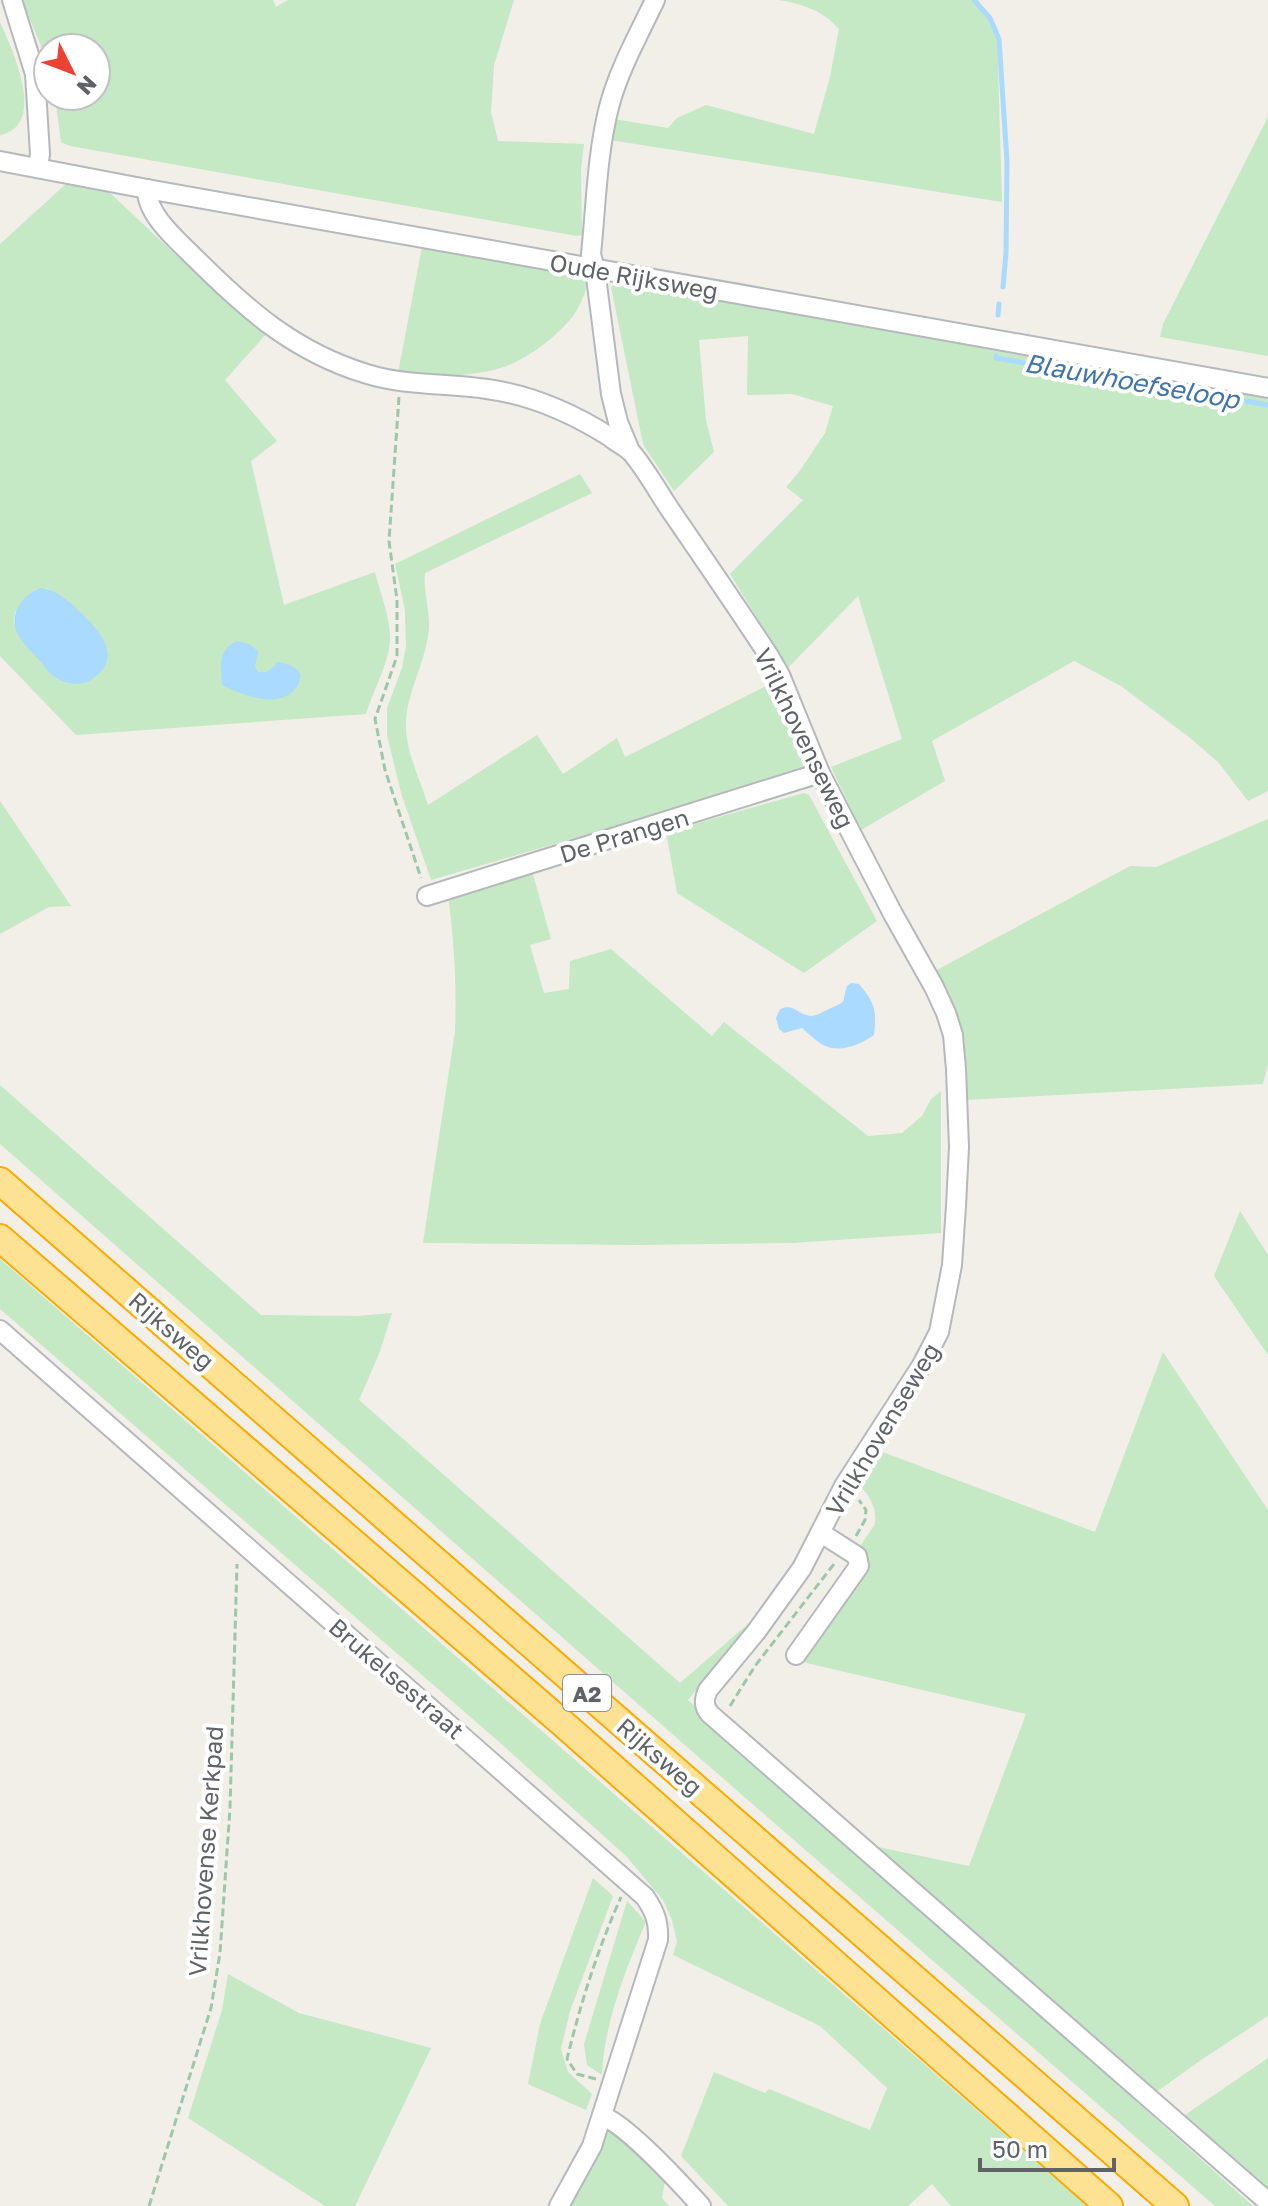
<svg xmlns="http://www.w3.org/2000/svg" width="1268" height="2206" font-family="'Golos Text',sans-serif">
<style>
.green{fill:#c5e8c5;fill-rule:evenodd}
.water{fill:#aadaff}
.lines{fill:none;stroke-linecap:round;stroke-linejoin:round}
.stream{stroke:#aadaff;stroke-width:5}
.minor-casing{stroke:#b5b8bc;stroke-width:22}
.highway-casing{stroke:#f9ab00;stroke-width:30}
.path{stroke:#9cc7a9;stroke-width:3;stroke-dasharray:8 4;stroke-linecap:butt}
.minor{stroke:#fff;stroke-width:18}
.highway{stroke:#fde293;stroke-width:26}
.labels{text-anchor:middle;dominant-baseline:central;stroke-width:8;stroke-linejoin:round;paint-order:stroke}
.shield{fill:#fff;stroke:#8f9295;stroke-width:2}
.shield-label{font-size:22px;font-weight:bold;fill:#5f6368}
.street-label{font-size:24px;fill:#5f6368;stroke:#fff}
.water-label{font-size:26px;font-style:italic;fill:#4174aa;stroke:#fff}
</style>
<rect width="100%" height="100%" fill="#f1efe8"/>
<g class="green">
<polygon points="22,0 273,0 276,7 288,0 514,0 494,65 491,112 498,141 584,144 581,170 582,235 577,236 70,146 61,142 55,96 96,96 96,48 48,48 48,63"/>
<path d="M778,0H978L997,29L1002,202L610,140L614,119L668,128L677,118L706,105L814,134L830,77L839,29C822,10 803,4 778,0Z"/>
<path d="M0,22C11,47 49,126 0,135Z"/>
<polygon points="1268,117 1268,356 1160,337 1163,324"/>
<path d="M67,183L108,191L211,288L268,332L225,380L277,441L251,461L284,605L375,572C380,593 391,619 390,641C388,666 373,690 366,714L76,735L0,656V244ZM46,588L68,601L101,670C90,682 74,689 59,680C50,675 23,634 14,623L15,612Z"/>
<path d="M422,247L590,276C586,290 581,305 573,316C557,336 532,355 509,365C480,377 429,378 398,373Z"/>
<polygon points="617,281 1268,394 1268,791 1248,801 1218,762 1189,737 1121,686 1074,661 932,741 945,781 861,830 831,767 902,739 858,596 788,668 730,574 803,500 786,487 799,472 825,433 833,406 792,394 747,395 748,336 699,340 706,420 714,452 674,491 644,446 642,439 611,287"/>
<path d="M580,474L592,493L425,573C423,592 430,610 429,629C426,661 408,690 406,720C404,748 420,779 428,805L537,735L563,774L617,738L625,757L774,682L811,769L431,880L401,793L387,735V708L402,668L406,646L405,610L395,564Z"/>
<polygon points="804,793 809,795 877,921 804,973 677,893 666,832"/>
<polygon points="0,801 71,906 49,907 0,934"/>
<polygon points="1268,819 1268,1064 1263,1084 965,1100 965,1041 959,1023 933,972 1130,866 1156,867"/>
<path d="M532,871L551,939L530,945L544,993L569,989L570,961L611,949L712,1036L724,1022L868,1136L902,1133L922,1116L931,1099L941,1091V1233L792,1243L638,1245L423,1243L455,1031C457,985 454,941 448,895Z"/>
<polygon points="0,1085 261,1315 357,1316 392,1313 379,1354 359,1400 680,1683 757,1616 688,1700 1253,2206 1215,2206 695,1754 0,1144"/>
<polygon points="1240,1211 1268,1255 1268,1355 1214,1276"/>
<polygon points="0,1259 1087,2206 951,2206 932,2184 908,2206 728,2206 681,2156 714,2072 765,2093 769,2089 870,2130 887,2088 820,2026 673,1955 677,1942 672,1920 663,1900 626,1856 498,1741 0,1309"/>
<path d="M1163,1352L1268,1510V2016L1201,2060L1155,2093L878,1847L969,1866L1026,1714L785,1658L875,1524C877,1506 870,1498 859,1484L880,1451L1095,1532Z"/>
<polygon points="593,1878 613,1896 570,2011 561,2049 568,2072 592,2094 586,2110 528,2084 540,2024"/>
<path d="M627,1901L645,1921V1924C625,1971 604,2024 602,2075L587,2065L584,2044Z"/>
<polygon points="228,1974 299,2013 431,2048 355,2206 325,2206 188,2118 222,2010"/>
<polygon points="1268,2058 1268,2193 1182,2117"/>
<polygon points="611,2127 666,2176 662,2198 669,2206 567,2206"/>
</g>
<g class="water">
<path d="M41,588C58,590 71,603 82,614C101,632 124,659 91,680C82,685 70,685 61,681C52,677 45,667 39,660C32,652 24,645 19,636C7,616 21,595 41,588Z"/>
<path d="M237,641L249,644L258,651L255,667L258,672C268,674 271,669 277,662C287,663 297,666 301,676C299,680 299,685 296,688C279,710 241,695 222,685C221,667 217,650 237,641Z"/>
<path d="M851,983L859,984C875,1003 877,1010 874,1035C861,1044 840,1054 823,1045C816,1041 809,1034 802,1028L784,1033L779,1029L776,1018L780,1009C795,1003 797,1015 811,1016C817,1016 822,1012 829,1009C849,1000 841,1004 847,986Z"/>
</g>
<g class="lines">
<g class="stream">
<polyline points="974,0 990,18 999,39 1007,162 1006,253 1003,287"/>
<polyline points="998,315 999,304"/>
<polyline points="996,356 996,358 1268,405"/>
</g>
<defs>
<g id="minor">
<polyline points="12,0 35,74 40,154 38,167"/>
<polyline points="0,161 147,189 1268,388"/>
<path d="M147,189C146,214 177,240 194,257C246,309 294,352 367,374C406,386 447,383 487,389C531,395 572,413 610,437C616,442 624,446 630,451C642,463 660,495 671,511C704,559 737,607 769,656L780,675L820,773L893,914L934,987L946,1013L953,1035L956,1069L959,1147L956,1206L952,1265L939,1332L922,1365L844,1486L802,1568L756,1632L708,1690C704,1699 703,1706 710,1714L1268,2202"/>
<path d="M630,451L618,422L611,394L595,269L591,254C596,206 597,154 609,107C619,69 638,36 655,0"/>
<polyline points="427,896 820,773"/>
<path d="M0,1330L645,1897C655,1912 659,1922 658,1940L592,2146L559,2206"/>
<polyline points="796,1655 859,1566 857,1556 821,1533"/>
<path d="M602,2116C626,2124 682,2185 701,2206"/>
</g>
<g id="highway">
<polyline points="0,1181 1175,2206"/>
<polyline points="0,1238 560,1721 1109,2206"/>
</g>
</defs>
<use href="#minor" class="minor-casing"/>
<use href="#highway" class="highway-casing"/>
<g class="path">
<polyline points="399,397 389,541 397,600 397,656 375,719 385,770 421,878"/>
<polyline points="856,1536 865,1520 866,1510 859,1500"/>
<polyline points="730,1706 755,1666 834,1564"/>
<path d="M596,2079L577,2074L567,2059C581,2002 597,1951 621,1897"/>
<polyline points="149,2206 211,2008 220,1953 230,1808 237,1564"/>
</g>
<use href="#minor" class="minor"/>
<use href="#highway" class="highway"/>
</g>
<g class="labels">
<rect class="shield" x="563" y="1675" width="48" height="36" rx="6"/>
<g class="shield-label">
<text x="587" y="1693">A2</text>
</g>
<g class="street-label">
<text transform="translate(634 276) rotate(10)">Oude Rijksweg</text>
<text transform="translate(805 738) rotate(64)">Vrilkhovenseweg</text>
<text transform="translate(624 835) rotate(-17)">De Prangen</text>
<text transform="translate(172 1330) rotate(41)">Rijksweg</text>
<text transform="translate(882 1429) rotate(-59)">Vrilkhovenseweg</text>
<text transform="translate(397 1678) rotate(41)">Brukelsestraat</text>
<text transform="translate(660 1756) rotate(41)">Rijksweg</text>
<text transform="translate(205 1851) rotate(-86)">Vrilkhovense Kerkpad</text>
</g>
<g class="water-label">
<text transform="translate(1132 381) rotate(10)">Blauwhoefseloop</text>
</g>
</g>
<g transform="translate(72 72) rotate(132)"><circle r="38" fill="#ffffff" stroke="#bfc1c3" stroke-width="2"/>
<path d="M0-6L14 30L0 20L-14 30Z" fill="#ea4335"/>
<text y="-12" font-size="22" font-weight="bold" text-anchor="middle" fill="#5f6368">N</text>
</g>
<path d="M980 2158v12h134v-12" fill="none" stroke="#5f6368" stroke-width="4"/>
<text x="992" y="2158" font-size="24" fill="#5f6368" stroke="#ffffff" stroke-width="6" paint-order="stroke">50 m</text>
</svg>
